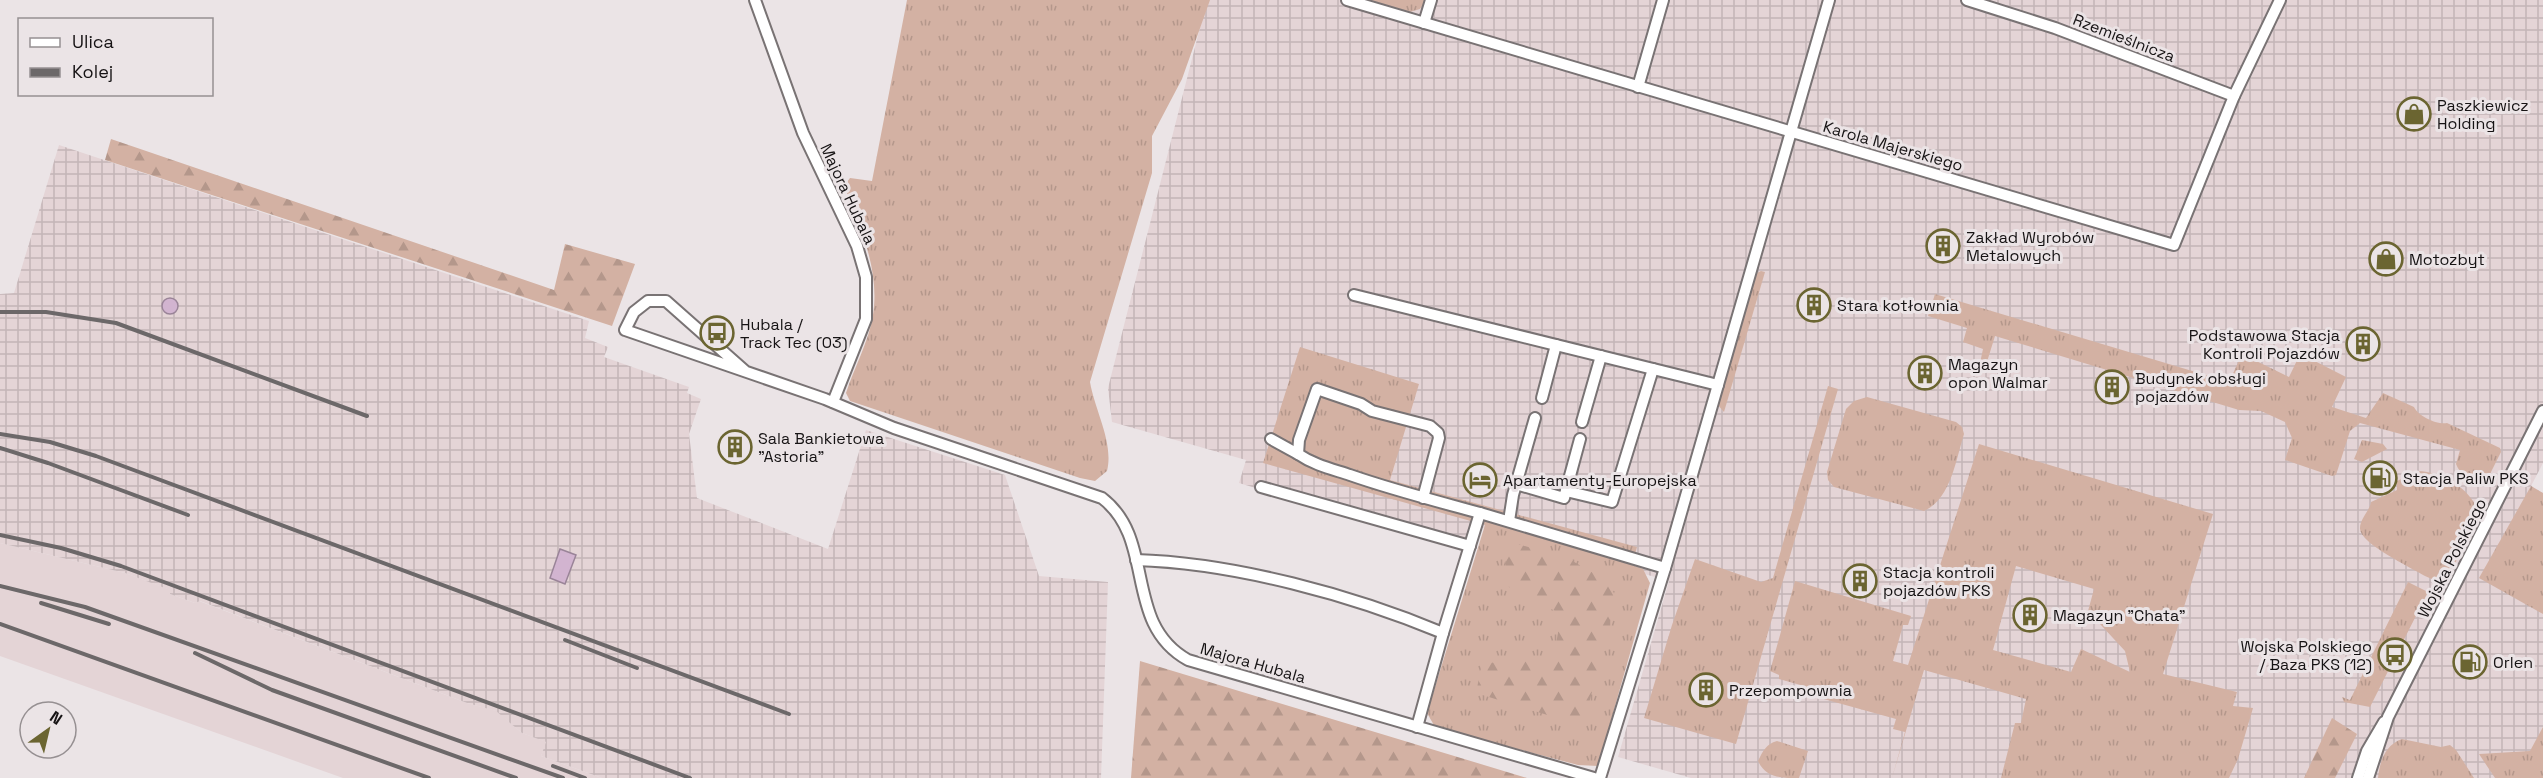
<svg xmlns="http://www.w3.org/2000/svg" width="2543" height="778" font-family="'Space Grotesk',sans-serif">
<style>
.built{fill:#e4d4d6}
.industrial{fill:url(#industrial-grid)}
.grass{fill:url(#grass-tufts);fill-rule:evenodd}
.forest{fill:url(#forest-firs)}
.water{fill:#d2b4d0;stroke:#9a8498;stroke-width:1.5}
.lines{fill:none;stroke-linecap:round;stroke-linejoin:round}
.minor-casing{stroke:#797374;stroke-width:14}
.minor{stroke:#fff;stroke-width:10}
.rail{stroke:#6c6869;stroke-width:4}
.labels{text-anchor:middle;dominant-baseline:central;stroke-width:6;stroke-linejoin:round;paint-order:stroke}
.street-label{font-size:16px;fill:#161314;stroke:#ebe4e6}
.poi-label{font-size:16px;fill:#161314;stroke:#ebe4e6;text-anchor:start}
</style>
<defs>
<pattern id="industrial-grid" width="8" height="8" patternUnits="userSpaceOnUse" patternTransform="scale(1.5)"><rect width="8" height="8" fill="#e4d4d6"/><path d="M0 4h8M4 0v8" fill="none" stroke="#c3b5b7"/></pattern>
<pattern id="grass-tufts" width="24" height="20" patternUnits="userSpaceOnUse" patternTransform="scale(1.5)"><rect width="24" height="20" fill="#d3b1a3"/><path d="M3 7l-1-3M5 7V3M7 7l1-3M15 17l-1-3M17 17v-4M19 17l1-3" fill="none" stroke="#b4978b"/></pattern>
<pattern id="forest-firs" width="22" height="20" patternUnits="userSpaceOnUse" patternTransform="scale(1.5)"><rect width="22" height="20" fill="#d3b1a3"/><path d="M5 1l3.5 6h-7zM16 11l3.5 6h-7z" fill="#b4978b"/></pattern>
</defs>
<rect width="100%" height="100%" fill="#ebe4e6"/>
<polygon class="built" points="0,543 125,573 171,590 170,594 195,603 199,601 467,703 497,711 522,733 547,742 541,756 602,778 343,778 0,656"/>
<g class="industrial">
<polygon points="1207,0 2543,0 2543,463 2531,486 2543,493 2543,778 1691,778 1618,757 1669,581 1473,525 1465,551 1239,483 1246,460 1112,422 1108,388"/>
<polygon points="59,145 589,321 585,338 608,347 604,357 689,387 687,393 701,399 689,434 697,498 828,549 866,430 1005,475 1039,576 1108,582 1101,778 602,778 541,756 546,742 522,733 496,711 467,703 200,601 195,603 170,594 170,590 125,573 0,543 0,294 14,293"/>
</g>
<g class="grass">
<path d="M907,0H1210L1182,79L1152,136V173L1090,382C1095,411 1114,443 1107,471L1095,481L1080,478L850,401L846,393C854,368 869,341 873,315C880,269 860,227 844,186L850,178L872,181Z"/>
<polygon points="1368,0 1426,0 1420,9 1410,12"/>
<polygon points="1761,271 1765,272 1724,412 1717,404 1755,274"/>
<path d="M1935,294L2229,382L2242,354L2289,377L2303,348V355L2346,377L2332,407L2366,418L2383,393L2414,407C2418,416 2437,425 2447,423L2500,448L2501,452L2487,480C2474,482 2461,477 2456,464L2460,450L2360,423L2350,431L2336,475L2332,476L2285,460L2292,438L2285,422L2261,411L2239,410L1995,336L1986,365L1980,363L1983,349L1963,342L1967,328L1928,316Z"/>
<polygon points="1300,347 1419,384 1390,480 1637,547 1632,565 1643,569 1650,583 1598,766 1578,765 1435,727 1427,713 1485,525 1263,463"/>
<polygon points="1828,386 1838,389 1736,744 1644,718 1672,625 1695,559 1761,582 1773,578"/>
<path d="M1867,397L1956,422L1962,427L1964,434C1956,459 1951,499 1924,511L1834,487L1828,480L1827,472L1846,409L1854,401Z"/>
<polygon points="2362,440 2383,444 2387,449 2362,462 2354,459"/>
<path d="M1979,444L2213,514L2163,674L2237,692L2233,706L2253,708L2238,759L2229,778H2001L2015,723H2021L2026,699L1924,670L1892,778L1905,732L1893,729L1896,719L1802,693L1804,686L1779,679V675L1770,671L1795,581L1911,616L1908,625H1903L1893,661L1908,665ZM2016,566L2094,589L2088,611L2125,651L2130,672L2081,649L2071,672L1993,650Z"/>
<path d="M2418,471C2443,472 2472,489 2479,514L2450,574L2444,579L2439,576L2434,580L2425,576C2410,567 2359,543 2360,528C2360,519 2370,510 2371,502L2397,490V481Z"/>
<polygon points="2531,486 2543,493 2543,614 2479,578"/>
<polygon points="2408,582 2428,592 2370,707 2344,702 2342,697 2350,700"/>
<polygon points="2543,727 2543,778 2495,778 2479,754 2530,751"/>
<path d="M2402,739L2441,747L2450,745L2456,750L2474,778H2378C2380,761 2385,745 2402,739Z"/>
<path d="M1777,741L1808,751L1799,778C1781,778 1766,778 1758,761C1763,751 1766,744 1777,741Z"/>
</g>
<g class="forest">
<polygon points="111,139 554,290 565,244 635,264 612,326 105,160"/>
<polygon points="1504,540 1569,559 1609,582 1616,598 1585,719 1557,718 1476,693 1482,663 1553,660 1560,622 1555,611 1507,586"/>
<polygon points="1140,661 1527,778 1131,778"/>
<polygon points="2332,718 2357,734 2335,778 2304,778"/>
</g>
<g class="water">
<circle cx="170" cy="306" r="8"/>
<polygon points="560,549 576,555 565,584 550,578"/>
</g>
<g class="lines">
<defs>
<g id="minor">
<polyline points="755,0 803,133 857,246 866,277 866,319 833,402"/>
<polyline points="1347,0 2174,245 2234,96 2280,0"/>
<polyline points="1967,0 2055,28 2234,96"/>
<polyline points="1424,23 1431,0"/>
<polyline points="1638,87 1663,0"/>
<polyline points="1354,295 1718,385"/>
<path d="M745,371L666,301H648L634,312L625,330L825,399L894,428L1102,498C1157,540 1122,623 1188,660L1594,778"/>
<polyline points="1542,398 1556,345"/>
<polyline points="1582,422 1601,356"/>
<polyline points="1271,439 1298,454"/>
<polyline points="1516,484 1564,498 1580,439"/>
<polyline points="1261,487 1470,546"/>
<polyline points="1566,491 1612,502 1653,369"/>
<polyline points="1480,513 1665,568"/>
<polyline points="1509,521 1513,495 1535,418"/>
<path d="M1136,560C1235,563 1352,595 1443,633L1480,513C1436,501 1393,490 1350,475C1332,469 1314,465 1298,454L1299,440L1317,389L1361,404L1372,411L1430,426L1438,433L1439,438L1423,498"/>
<polyline points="1417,727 1443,633"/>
<polyline points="1600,778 1666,565 1829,0"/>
<polyline points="2358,778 2367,751 2384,722"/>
<polyline points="2368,778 2388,717 2543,411"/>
</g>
</defs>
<use href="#minor" class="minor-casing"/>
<use href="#minor" class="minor"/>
<g class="rail">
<polyline points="0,312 46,312 116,323 367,416"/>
<polyline points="0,434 50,442 96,456 789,714"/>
<polyline points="0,448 48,463 188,515"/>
<polyline points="0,535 61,548 121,566 690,778"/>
<polyline points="0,586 85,607 563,778"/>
<polyline points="41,603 109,624"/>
<polyline points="0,624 429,778"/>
<polyline points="565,640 637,668"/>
<polyline points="195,653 272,690 516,778"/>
<polyline points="553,766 585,778"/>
</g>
</g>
<defs>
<symbol id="shop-ring" viewBox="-11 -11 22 22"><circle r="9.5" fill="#ebe4e6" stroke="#6b6531" stroke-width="1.5"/><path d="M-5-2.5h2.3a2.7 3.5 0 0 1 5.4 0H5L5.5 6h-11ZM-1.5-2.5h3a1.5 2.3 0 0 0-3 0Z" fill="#6b6531"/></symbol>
<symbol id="building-ring" viewBox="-11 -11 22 22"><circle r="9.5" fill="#ebe4e6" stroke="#6b6531" stroke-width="1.5"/><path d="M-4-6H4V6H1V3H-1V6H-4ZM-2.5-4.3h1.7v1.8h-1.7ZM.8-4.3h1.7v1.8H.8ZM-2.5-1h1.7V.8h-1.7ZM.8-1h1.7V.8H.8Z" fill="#6b6531"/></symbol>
<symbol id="bus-ring" viewBox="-11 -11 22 22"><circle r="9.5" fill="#ebe4e6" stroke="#6b6531" stroke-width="1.5"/><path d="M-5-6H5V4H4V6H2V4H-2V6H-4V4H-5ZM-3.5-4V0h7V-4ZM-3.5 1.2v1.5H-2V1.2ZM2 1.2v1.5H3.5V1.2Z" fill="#6b6531"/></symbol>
<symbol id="fuel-ring" viewBox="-11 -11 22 22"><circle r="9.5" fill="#ebe4e6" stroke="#6b6531" stroke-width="1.5"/><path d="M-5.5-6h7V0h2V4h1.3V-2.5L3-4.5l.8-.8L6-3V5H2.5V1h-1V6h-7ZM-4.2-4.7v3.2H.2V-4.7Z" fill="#6b6531"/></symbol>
<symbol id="hotel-ring" viewBox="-11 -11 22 22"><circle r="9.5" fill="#ebe4e6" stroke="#6b6531" stroke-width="1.5"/><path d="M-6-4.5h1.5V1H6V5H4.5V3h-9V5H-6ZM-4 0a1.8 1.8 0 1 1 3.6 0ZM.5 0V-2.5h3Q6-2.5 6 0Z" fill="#6b6531"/></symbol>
</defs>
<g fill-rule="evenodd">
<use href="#shop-ring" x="2395" y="95" width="38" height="38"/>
<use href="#building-ring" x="1924" y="227" width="38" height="38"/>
<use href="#shop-ring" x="2367" y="240" width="38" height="38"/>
<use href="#building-ring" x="1795" y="286" width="38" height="38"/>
<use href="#bus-ring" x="698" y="314" width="38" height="38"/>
<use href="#building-ring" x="2344" y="325" width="38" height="38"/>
<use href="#building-ring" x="1906" y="354" width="38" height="38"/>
<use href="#building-ring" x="2093" y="368" width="38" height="38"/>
<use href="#building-ring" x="716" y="428" width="38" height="38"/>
<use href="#fuel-ring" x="2361" y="459" width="38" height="38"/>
<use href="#hotel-ring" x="1461" y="461" width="38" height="38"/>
<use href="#building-ring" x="1841" y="562" width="38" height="38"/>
<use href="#building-ring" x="2011" y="596" width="38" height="38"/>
<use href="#bus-ring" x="2376" y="636" width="38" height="38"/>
<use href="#fuel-ring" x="2451" y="643" width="38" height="38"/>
<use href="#building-ring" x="1687" y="671" width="38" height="38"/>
</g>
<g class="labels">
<g class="street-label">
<text transform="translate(2124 38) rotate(21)">Rzemieślnicza</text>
<text transform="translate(1893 146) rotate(16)">Karola Majerskiego</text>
<text transform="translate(848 194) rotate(65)">Majora Hubala</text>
<text transform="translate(2452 558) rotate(-63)">Wojska Polskiego</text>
<text transform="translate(1253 663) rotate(16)">Majora Hubala</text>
</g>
<g class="poi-label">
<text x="2437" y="105">Paszkiewicz<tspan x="2437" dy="18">Holding</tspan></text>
<text x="1966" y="237">Zakład Wyrobów<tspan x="1966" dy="18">Metalowych</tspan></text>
<text x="2409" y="259">Motozbyt</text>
<text x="1837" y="305">Stara kotłownia</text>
<text x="740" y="324">Hubala /<tspan x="740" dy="18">Track Tec (03)</tspan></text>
<text x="2340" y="335" text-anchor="end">Podstawowa Stacja<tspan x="2340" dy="18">Kontroli Pojazdów</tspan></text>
<text x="1948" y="364">Magazyn<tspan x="1948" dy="18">opon Walmar</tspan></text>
<text x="2135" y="378">Budynek obsługi<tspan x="2135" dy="18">pojazdów</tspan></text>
<text x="758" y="438">Sala Bankietowa<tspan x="758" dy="18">"Astoria"</tspan></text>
<text x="2403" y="478">Stacja Paliw PKS</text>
<text x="1503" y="480">Apartamenty-Europejska</text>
<text x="1883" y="572">Stacja kontroli<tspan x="1883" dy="18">pojazdów PKS</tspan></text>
<text x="2053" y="615">Magazyn "Chata"</text>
<text x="2372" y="646" text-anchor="end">Wojska Polskiego<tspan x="2372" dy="18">/ Baza PKS (12)</tspan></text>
<text x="2493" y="662">Orlen</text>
<text x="1729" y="690">Przepompownia</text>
</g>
</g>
<rect x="18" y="18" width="195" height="78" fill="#ebe4e6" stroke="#969092" stroke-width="1.5"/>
<rect x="30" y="38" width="30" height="9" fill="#ffffff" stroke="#969092" stroke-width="1.5"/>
<text x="72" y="48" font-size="18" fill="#161314">Ulica</text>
<rect x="30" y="68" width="30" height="9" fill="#6c6869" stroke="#969092" stroke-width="1.5"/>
<text x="72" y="78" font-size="18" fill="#161314">Kolej</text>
<g transform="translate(48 730) rotate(34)"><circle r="28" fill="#ebe4e6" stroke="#969092" stroke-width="1.5"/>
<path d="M0-4.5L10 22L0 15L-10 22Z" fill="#6b6531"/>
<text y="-9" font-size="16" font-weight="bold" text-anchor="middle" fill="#161314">N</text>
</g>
</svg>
